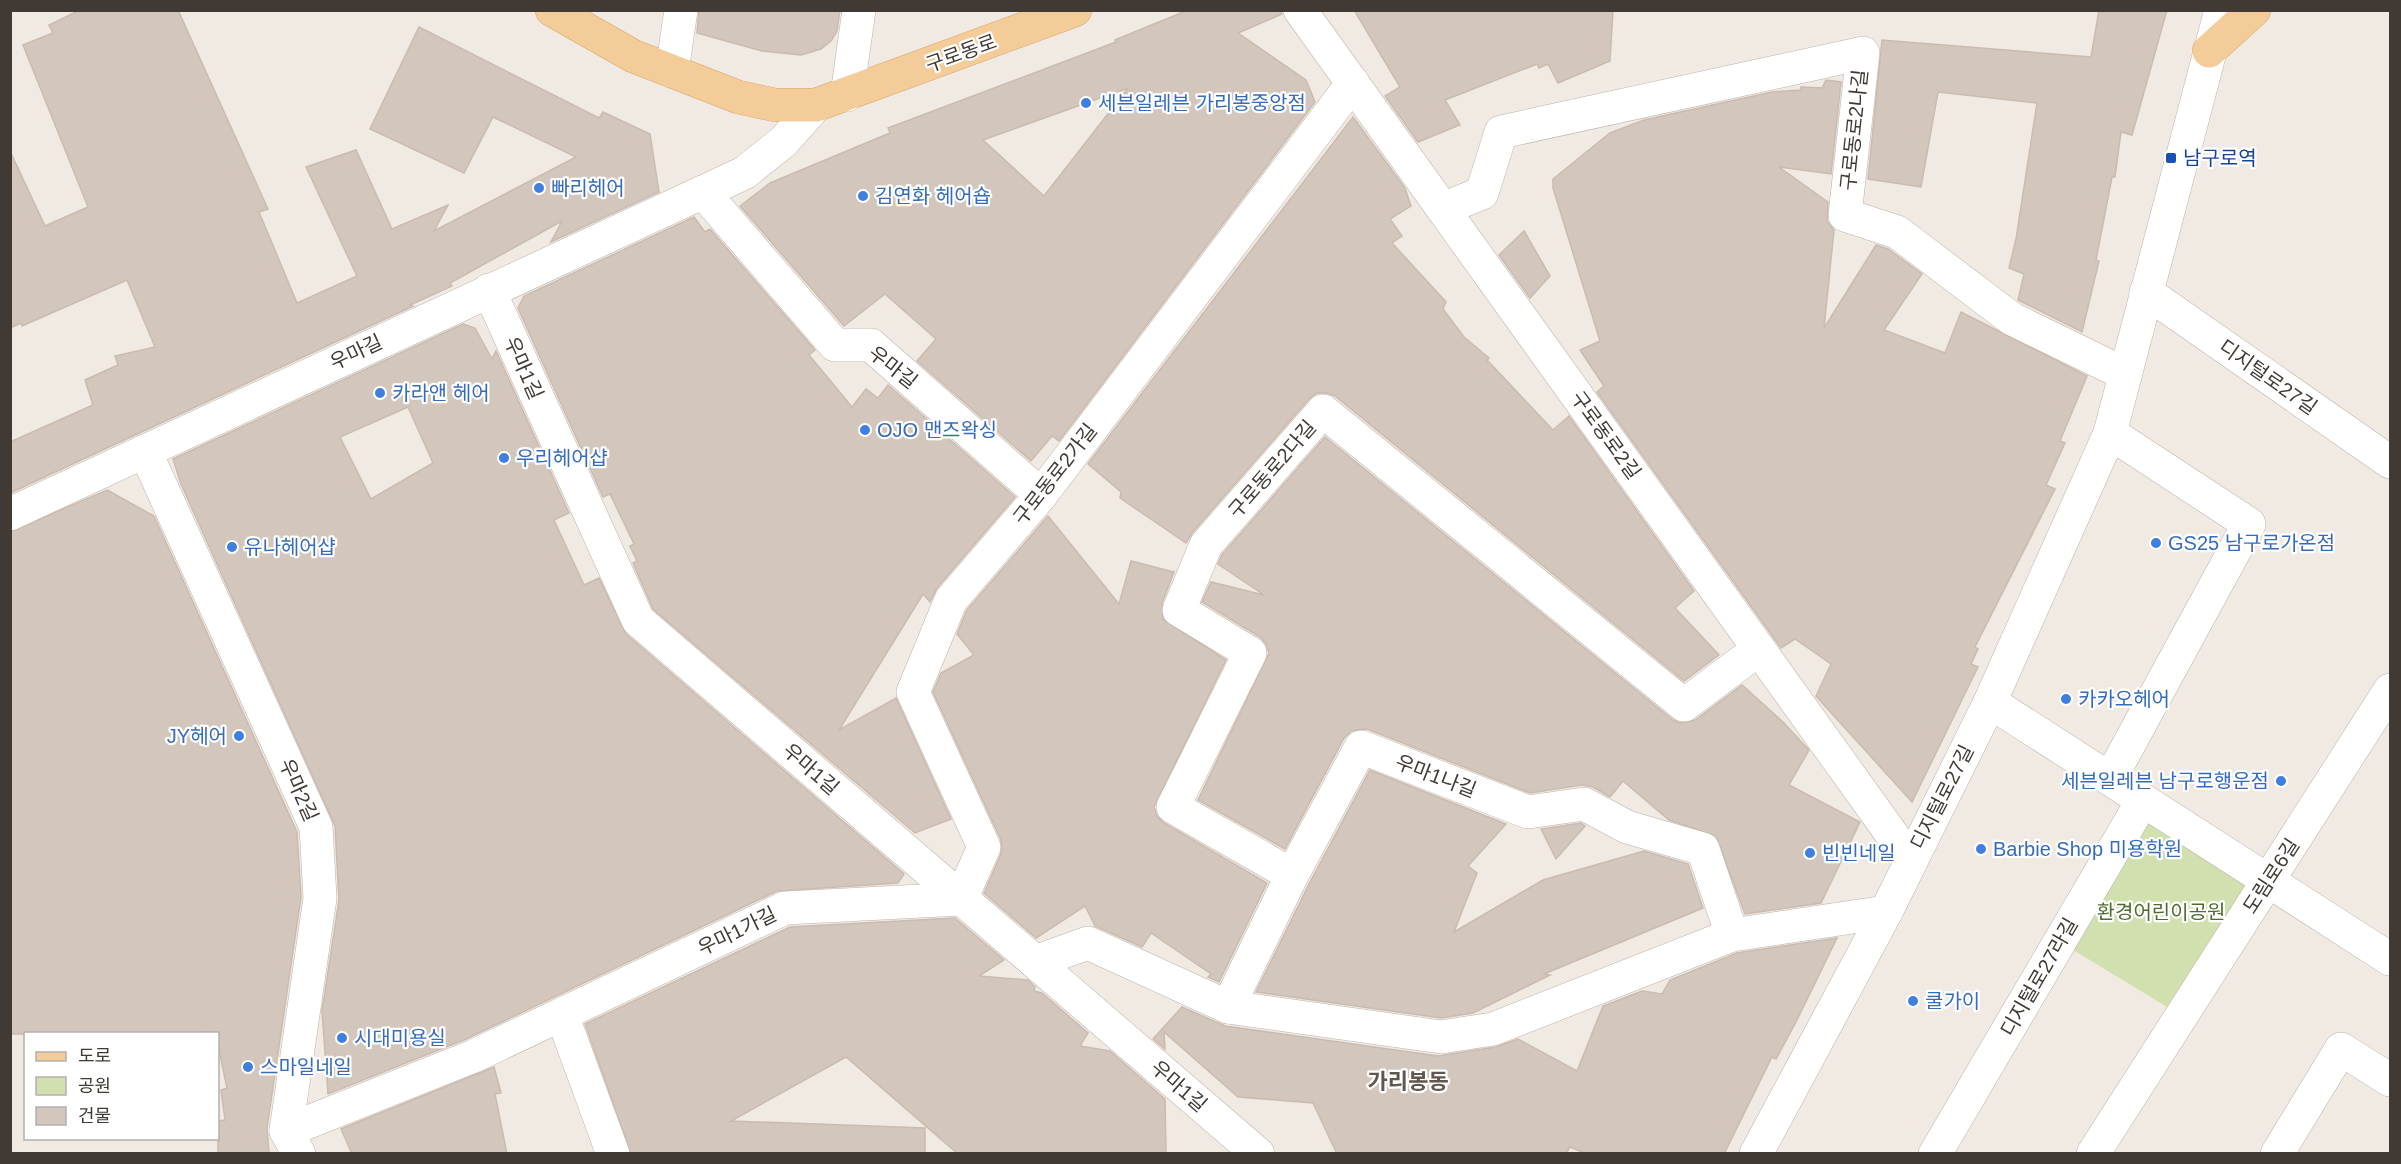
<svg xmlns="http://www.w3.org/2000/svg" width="2401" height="1164" font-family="Arial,'Noto Sans KR',sans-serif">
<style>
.green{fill:#d2e0b0}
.building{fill:#d3c7bd;stroke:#cabbae;stroke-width:1.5;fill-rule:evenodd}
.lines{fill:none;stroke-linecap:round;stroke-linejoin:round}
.minor-casing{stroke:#bdb3aa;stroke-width:34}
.major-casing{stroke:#d6a56b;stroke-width:34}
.minor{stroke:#fff;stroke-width:33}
.major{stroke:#f3cc99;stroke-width:33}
.shop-dot{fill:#3f7fe0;stroke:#fff;stroke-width:2}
.transit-dot{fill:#1a4fb4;stroke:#fff;stroke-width:2}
.labels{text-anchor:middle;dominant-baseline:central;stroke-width:4.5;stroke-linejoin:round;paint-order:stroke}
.street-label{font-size:20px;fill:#413a34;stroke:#fff}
.shop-label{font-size:20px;fill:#366cbe;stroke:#fff;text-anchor:start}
.transit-label{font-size:20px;fill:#164399;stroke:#fff;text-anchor:start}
.park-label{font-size:20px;fill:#4f6c2e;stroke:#fff}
.quarter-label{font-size:22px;font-weight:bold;fill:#62564d;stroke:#fff}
</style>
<rect width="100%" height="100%" fill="#f0eae3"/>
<polygon class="green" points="2147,816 2249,883 2172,1010 2070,948"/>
<g class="building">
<polygon points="80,10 178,10 268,209 259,212 297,303 357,276 306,167 356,150 392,229 448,205 434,231 576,157 493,117 464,173 370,129 419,27 599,118 603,112 650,134 659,192 551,242 562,221 450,283 452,286 410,305 413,306 10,493 10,442 93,405 85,380 118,365 115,356 155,347 127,280 22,326 21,323 10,328 10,151 45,226 88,207 23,45 53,33 49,25"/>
<polygon points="699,10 840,10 837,31 831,41 821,49 801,55 762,51 697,33"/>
<path d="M1188,10H1281L1282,14L1238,33L1306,80L1315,102L1059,441L1052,436L1031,461L917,361L936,339L885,294L844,326L740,206L770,183L890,133L888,128L1116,42L1115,40ZM1128,88L1044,196L983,140Z"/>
<polygon points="1354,10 1613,10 1610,61 1558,83 1548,64 1539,68 1537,64 1445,100 1460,125 1418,142 1385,96 1400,87"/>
<polygon points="2099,10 2167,10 2132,135 2121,132 2115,177 2112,177 2096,260 2099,261 2082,332 2018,300 2024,274 2009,268 2016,239 2037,103 1938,92 1921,187 1868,179 1882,40 2091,57"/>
<polygon points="1826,80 1841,82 1831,174 1779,167 1828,202 1827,221 1834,230 1824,328 1876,245 1888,249 1922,274 1884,330 1945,353 1961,312 2087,376 2060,441 2065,443 2046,485 2055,489 1975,647 1978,649 1971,664 1978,667 1912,802 1816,696 1831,664 1795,639 1781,648 1597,392 1604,386 1580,350 1600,341 1553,188 1553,179 1610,133 1644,120 1772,92 1801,90 1801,87 1822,88"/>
<polygon points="1353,117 1405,188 1411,206 1390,219 1402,236 1392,243 1446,302 1443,309 1464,337 1489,358 1487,360 1553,430 1569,416 1694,591 1675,608 1719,655 1684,681 1335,396 1327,393 1317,393 1309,399 1192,533 1186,543 1120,498 1121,492 1088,464"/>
<polygon points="694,217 705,232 710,229 815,350 809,355 852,407 866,389 878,398 888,385 1015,497 937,588 930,602 923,594 839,730 896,698 951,819 915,833 653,609 633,563 637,561 630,546 634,544 610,494 603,497 518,308 524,296"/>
<polygon points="1524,231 1550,276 1530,298 1499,255"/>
<path d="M463,324L475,328L492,359L496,351L569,513L554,520L584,585L599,578L626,634L904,874L898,883L777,891L466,1039L328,1094L322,1011L339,900L335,826L181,484L173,459ZM408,407L433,463L371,499L340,437Z"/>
<polygon points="1325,437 1673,720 1680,723 1695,720 1742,685 1783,722 1809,750 1789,785 1860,822 1821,903 1745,914 1716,836 1669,820 1623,781 1610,797 1593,787 1582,785 1530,793 1367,729 1351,731 1344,738 1285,849 1198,800 1269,653 1266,644 1260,637 1202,602 1211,582 1264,595 1218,564 1222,555"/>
<polygon points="107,490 154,516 297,832 301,897 267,1128 269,1154 218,1154 218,1121 225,1120 221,1090 227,1088 215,1031 192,1034 10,1034 10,532"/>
<polygon points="1048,516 1119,604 1131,561 1174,572 1162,603 1163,619 1226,660 1154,807 1157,816 1164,823 1267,883 1219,982 1208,977 1211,974 1151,933 1142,947 1095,926 1085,906 1036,938 984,893 1001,854 1001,840 933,692 941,673 974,655 957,634 967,610"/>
<polygon points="1370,770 1506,824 1468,866 1477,873 1454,932 1543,880 1644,851 1688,864 1703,908 1544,974 1550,975 1473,1013 1441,1018 1256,992 1309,884"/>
<polygon points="1581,823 1585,826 1556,859 1541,829"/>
<polygon points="955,918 1004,960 979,976 1028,980 1035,987 1034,991 1042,993 1088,1033 1080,1046 1110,1051 1165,1099 1166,1154 958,1154 846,1057 731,1121 925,1128 925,1154 631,1154 585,1024 790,927"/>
<polygon points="1837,938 1796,1022 1776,1059 1772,1057 1724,1154 1587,1154 1570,1147 1566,1154 1337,1154 1313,1103 1238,1097 1164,1032 1165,1049 1153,1039 1182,1007 1225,1026 1438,1056 1496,1047 1518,1039 1577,1071 1603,1006 1642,991 1662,994 1670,980 1737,953"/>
<polygon points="494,1067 501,1093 495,1094 507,1154 352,1154 341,1129"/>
</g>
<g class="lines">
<defs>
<g id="minor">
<polyline points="1300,10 1911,861"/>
<polyline points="672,71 681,10"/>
<polyline points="847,95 859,10"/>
<polyline points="703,192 835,345 871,345 1041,495"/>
<polyline points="1443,209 1482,193 1501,132 1863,53 1845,215 1897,232 2012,319 2125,374"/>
<polyline points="489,290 638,620 1258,1154"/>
<polyline points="2146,292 2390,462"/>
<polyline points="2110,433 2249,524 2110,779"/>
<polyline points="145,451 316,827 320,898 286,1131 299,1154"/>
<polyline points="10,514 744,173 783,142 816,105"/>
<polyline points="1990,702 2390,959"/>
<polyline points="1292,875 1173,807 1250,653 1179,610 1206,545 1323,411 1684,705 1759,649"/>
<polyline points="1035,962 1088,943 1228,1007 1441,1037 1493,1029 1732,935 1886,912"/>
<polyline points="1228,1007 1292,875 1361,747 1528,812 1584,804 1627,827 1703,849 1732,935"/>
<polyline points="562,1015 613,1154"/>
<polyline points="286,1131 474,1056 785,908 961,899 984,847 913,692 951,600 1041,495 1353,83"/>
<polyline points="1756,1154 1886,912 1990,702 2110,433 2221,10"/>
<polyline points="1935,1154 2143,800"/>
<polyline points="2093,1154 2390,690"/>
<polyline points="2277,1154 2341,1049 2390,1080"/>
</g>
<g id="major">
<polyline points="552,10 633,56 738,97 775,105 816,105 1075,10"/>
<polyline points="2209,51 2254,10"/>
</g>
</defs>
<use href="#minor" class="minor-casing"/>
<use href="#major" class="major-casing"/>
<use href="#minor" class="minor"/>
<use href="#major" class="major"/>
</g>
<g class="shop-dot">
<circle cx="1086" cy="103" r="6"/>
<circle cx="539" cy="188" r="6"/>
<circle cx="863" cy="196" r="6"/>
<circle cx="380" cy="393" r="6"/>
<circle cx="865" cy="430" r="6"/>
<circle cx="504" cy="458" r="6"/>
<circle cx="2156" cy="543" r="6"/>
<circle cx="232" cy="547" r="6"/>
<circle cx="2066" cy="699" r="6"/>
<circle cx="239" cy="736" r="6"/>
<circle cx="2281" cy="781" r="6"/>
<circle cx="1981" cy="849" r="6"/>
<circle cx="1810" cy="853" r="6"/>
<circle cx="1913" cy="1001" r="6"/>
<circle cx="342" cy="1038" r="6"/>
<circle cx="248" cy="1067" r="6"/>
</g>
<rect class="transit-dot" x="2165" y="152" width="12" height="12" rx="3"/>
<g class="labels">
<g class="street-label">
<text transform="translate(961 53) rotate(-20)">구로동로</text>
<text transform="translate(1854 130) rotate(-84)">구로동로2나길</text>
<text transform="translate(356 352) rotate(-25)">우마길</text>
<text transform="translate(893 367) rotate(38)">우마길</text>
<text transform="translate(524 368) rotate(66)">우마1길</text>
<text transform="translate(2268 377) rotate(35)">디지털로27길</text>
<text transform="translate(1606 435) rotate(54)">구로동로2길</text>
<text transform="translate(1272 469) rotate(-49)">구로동로2다길</text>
<text transform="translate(1055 474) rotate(-52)">구로동로2가길</text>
<text transform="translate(811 769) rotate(41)">우마1길</text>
<text transform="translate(1436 776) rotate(21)">우마1나길</text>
<text transform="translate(299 790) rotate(66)">우마2길</text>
<text transform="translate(1942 797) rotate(-63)">디지털로27길</text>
<text transform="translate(2271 876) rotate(-57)">도림로6길</text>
<text transform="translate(737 931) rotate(-26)">우마1가길</text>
<text transform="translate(2039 977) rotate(-60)">디지털로27라길</text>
<text transform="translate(1179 1086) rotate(41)">우마1길</text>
</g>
<g class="shop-label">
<text x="1098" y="103">세븐일레븐 가리봉중앙점</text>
<text x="551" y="188">빠리헤어</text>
<text x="875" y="196">김연화 헤어숍</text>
<text x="392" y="393">카라앤 헤어</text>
<text x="877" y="430">OJO 맨즈왁싱</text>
<text x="516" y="458">우리헤어샵</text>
<text x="2168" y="543">GS25 남구로가온점</text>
<text x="244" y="547">유나헤어샵</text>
<text x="2078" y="699">카카오헤어</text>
<text x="227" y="736" text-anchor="end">JY헤어</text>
<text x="2269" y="781" text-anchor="end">세븐일레븐 남구로행운점</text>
<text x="1993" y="849">Barbie Shop 미용학원</text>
<text x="1822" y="853">빈빈네일</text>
<text x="1925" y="1001">쿨가이</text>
<text x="354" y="1038">시대미용실</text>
<text x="260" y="1067">스마일네일</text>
</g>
<g class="transit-label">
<text x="2183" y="158">남구로역</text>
</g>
<g class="park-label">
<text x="2161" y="912">환경어린이공원</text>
</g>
<g class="quarter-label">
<text x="1408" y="1081">가리봉동</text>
</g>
</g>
<rect width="2401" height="1164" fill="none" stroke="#413a34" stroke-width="24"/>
<rect x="24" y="1032" width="195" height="108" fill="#ffffff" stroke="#b3b0ae" stroke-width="1.5"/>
<rect x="36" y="1052" width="30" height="9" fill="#f3cc99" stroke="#b3b0ae" stroke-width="1.5"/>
<text x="78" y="1062" font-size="18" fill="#413a34">도로</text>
<rect x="36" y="1077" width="30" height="18" fill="#d2e0b0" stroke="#b3b0ae" stroke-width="1.5"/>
<text x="78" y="1092" font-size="18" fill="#413a34">공원</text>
<rect x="36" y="1107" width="30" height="18" fill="#d3c7bd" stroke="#b3b0ae" stroke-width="1.5"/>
<text x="78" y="1122" font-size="18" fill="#413a34">건물</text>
</svg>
